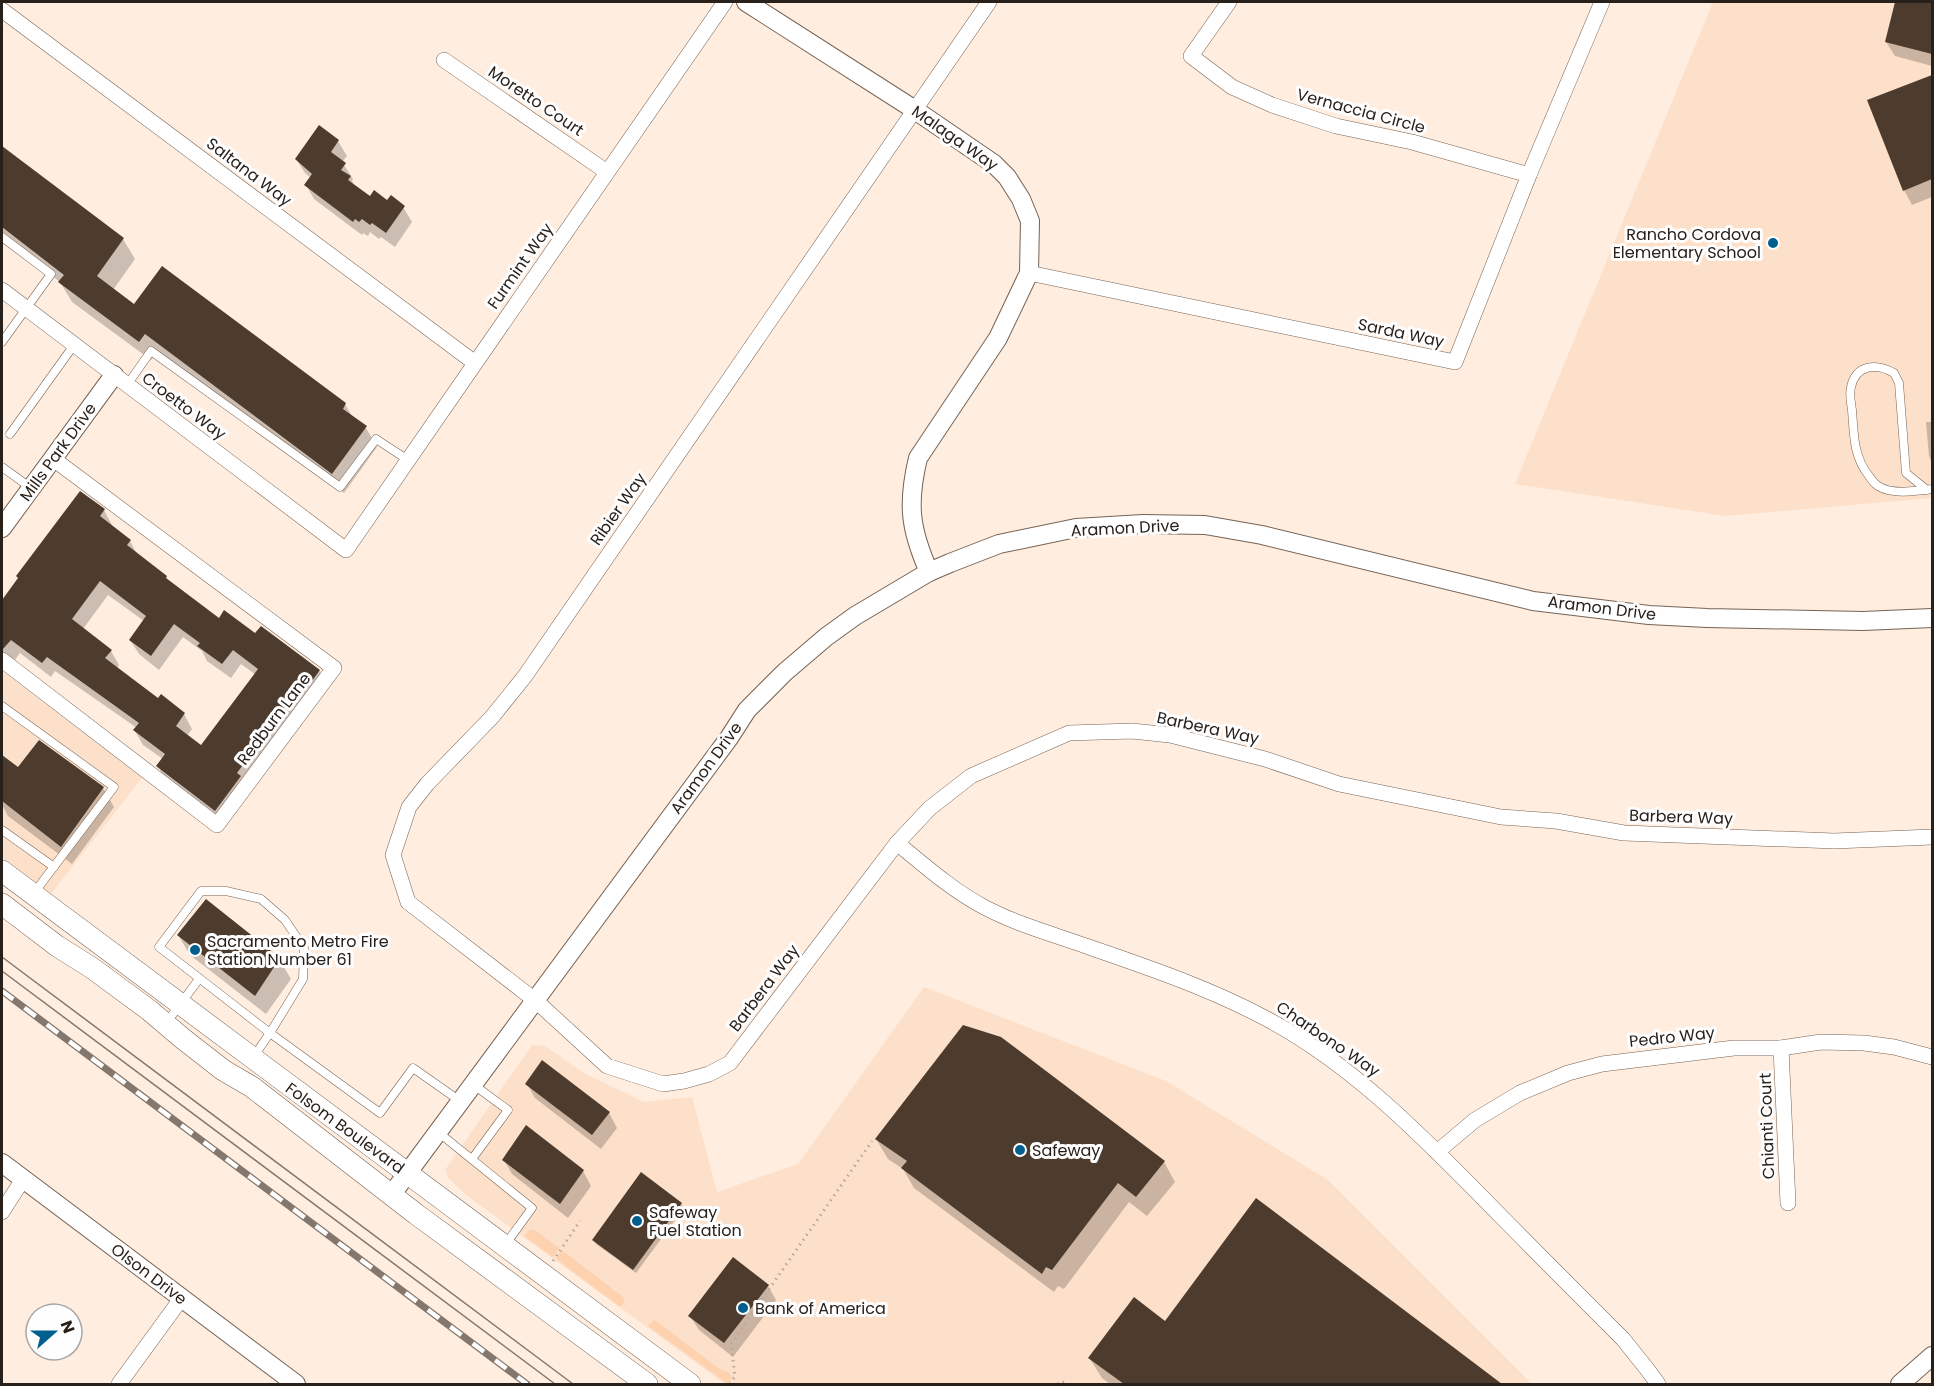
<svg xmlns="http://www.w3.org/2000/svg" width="1934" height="1386" font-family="Poppins,sans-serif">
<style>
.built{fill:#fde0ca}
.green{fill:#fed2af}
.shadow{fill:#0003;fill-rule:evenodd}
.building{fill:#4d3c2d;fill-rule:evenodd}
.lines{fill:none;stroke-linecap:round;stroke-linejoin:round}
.service-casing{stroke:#766354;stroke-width:9}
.minor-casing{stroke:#766354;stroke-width:16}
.tertiary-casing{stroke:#766354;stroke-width:20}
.secondary-casing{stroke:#766354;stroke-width:22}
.path{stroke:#b8a99e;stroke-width:3;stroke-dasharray:1.5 4.5;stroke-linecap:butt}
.service{stroke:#fff;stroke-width:8}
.minor{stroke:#fff;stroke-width:15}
.tertiary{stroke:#fff;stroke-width:18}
.secondary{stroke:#fff;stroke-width:21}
.tram{stroke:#84786e;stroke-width:1.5}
.rail-casing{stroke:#84786e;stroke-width:7}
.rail{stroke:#fefefe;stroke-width:4.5;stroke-dasharray:14;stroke-linecap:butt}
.poi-dot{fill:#005f8f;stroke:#fefefe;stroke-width:2}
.labels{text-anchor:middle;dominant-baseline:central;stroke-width:6;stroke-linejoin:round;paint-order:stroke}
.street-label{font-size:16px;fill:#28201a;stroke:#fefefe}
.poi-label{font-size:16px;fill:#28201a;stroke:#fefefe;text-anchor:start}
</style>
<rect width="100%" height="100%" fill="#ffeddf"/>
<g class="built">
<polygon points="1713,2 1932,2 1932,498 1725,516 1515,484"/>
<polygon points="2,671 142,778 50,895 2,858"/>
<polygon points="924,987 1166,1081 1328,1180 1532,1384 725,1384 466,1195 448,1178 445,1170 532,1045 545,1046 584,1073 644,1102 692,1097 717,1192 798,1164"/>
</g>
<g class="green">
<polygon points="530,1230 535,1230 559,1248 553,1257 524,1236"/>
<polygon points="562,1250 623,1297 625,1302 620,1307 556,1259"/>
<polygon points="654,1319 721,1370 729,1372 732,1379 728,1384 648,1326"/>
</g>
<g class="shadow">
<polygon points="1896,2 1932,2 1932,66 1895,56 1886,42"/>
<polygon points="1932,76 1932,197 1912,205 1904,190 1869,101"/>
<polygon points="320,127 338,141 347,156 342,162 353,179 352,181 355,187 370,198 403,207 412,222 395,247 381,237 379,239 370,232 368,236 363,233 362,235 314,199 306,185 311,178 305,173 296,159"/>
<polygon points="2,148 123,239 135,259 113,290 134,306 345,404 353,418 366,428 377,447 344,493 157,353 151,360 72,302 60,282 2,238"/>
<polygon points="1926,422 1932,422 1932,463 1929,456"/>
<path d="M104,510L112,525L111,526L130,541L138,556L166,577L169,583L219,620L255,635L319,671L328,686L224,825L166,781L158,766L163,759L143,745L135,731L137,728L55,671L51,677L20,653L11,665L2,659V603L19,579ZM108,595L144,621L130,640L139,654L159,670L183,637L202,651L207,661L231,678L241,664L256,675L201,747L187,736L192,729L184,714L161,696L158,700L117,669L119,665L111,651L83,629Z"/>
<polygon points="2,756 19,769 103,788 114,807 72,864 8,816 2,805"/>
<polygon points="178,935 279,959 291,979 266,1014 190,955"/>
<polygon points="1000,1038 1164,1162 1175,1182 1147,1216 1129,1202 1064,1289 1058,1286 1054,1292 914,1188 903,1169 888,1159 876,1139"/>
<polygon points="527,1084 609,1113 617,1128 601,1149 535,1098"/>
<polygon points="504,1160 583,1171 591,1186 568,1218 512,1174"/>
<polygon points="681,1204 684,1208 636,1273 596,1244 594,1240"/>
<polygon points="768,1286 776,1300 733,1357 699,1330 690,1316"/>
<polygon points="1090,1359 1495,1381 1497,1384 1110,1384 1102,1378"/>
</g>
<g class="building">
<polygon points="1895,2 1932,2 1932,54 1885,42"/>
<polygon points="1932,75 1932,179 1903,191 1867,100"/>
<polygon points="319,125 339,140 331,152 346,163 341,170 351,176 348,180 370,196 374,190 387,200 391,195 405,206 386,233 372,223 370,225 362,219 359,222 355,219 353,222 304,185 312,174 295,159"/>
<polygon points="2,146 124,238 97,276 134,304 162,266 346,403 343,409 367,426 332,474 145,334 139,342 58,282 64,275 2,227"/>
<path d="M80,491L105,509L100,516L131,540L127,545L167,576L166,578L219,618L224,610L255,633L261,626L320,670L298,700L293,696L237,773L241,776L215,811L156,766L165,754L133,730L139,723L47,657L42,663L11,640L2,650V600L18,578L16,576ZM100,581L146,616L129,640L151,656L174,624L200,643L197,646L222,664L233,650L258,669L201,745L176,726L185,713L161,694L158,698L105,658L112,650L72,619Z"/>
<polygon points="39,740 104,787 61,847 2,801 2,755 18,767"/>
<polygon points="206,899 280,958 255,996 177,935"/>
<polygon points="963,1025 1001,1037 1165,1161 1136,1197 1118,1183 1052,1270 1046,1267 1042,1274 901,1168 907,1161 875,1139"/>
<polygon points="542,1060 610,1112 592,1135 525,1084"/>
<polygon points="526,1125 584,1170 560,1204 502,1160"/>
<polygon points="641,1172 682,1203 633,1270 592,1240"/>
<polygon points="1256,1198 1502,1384 1124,1384 1088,1358 1134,1297 1165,1321"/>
<polygon points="733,1257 769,1285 724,1343 688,1316"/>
</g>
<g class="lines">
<defs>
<g id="service">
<polyline points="2,237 51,274 2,342"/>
<polyline points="127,385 151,351 340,487 376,439 408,460"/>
<polyline points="10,434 74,345"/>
<polyline points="2,467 31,488"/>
<path d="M1927,490L1906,473L1899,383L1894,373C1877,363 1856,364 1851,387C1849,394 1851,403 1852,410C1854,434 1853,456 1869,476C1871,479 1875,484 1878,486C1892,495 1917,491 1932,489"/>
<polyline points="2,706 114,787 34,893"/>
<polyline points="2,830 54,867"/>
<polygon points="201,891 226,891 261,899 285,920 304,948 303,979 270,1033 159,947"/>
<polyline points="167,1022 199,979"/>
<polyline points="254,1056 270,1033 380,1113 413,1068 460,1101"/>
<polyline points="438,1132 532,1208 505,1245"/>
<polyline points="472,1159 508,1110 474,1085"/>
</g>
<g id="minor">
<polyline points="989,2 525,676 492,717 427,784 409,807 393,855 408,902 536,1001 607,1066 663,1084 684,1081 709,1074 730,1063 897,843 930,808 971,776 1069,733 1132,731 1170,735 1265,759 1339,784 1501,817 1556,821 1624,833 1834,841 1932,837"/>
<polyline points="1229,2 1191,56 1232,87 1272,105 1336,126 1412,142 1529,175"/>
<polyline points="2,10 475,363"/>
<polyline points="444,60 607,172"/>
<polyline points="1029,273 1455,362 1529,175 1602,2"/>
<polyline points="2,290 346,550 725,2"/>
<polyline points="2,660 217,825 334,668 52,458"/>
<path d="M897,843C925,866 952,890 984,907C1016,924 1052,934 1086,946C1147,967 1209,988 1267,1019C1348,1062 1415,1129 1479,1194C1527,1243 1575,1291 1623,1339L1647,1369L1658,1384"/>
<polyline points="1781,1048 1788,1203"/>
<polyline points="1437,1152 1475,1120 1520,1093 1568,1073 1602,1064 1734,1048 1781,1048 1821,1042 1864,1043 1894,1047 1932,1057"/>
<polyline points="2,1212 23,1179"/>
<polyline points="119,1384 181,1299"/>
</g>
<g id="tertiary">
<path d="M746,2L915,110L994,164L1007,177L1021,199L1030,221L1029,273L998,338L918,458C907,504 910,529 929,572"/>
<polyline points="2,528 114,375"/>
<polyline points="2,1163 296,1384"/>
<polyline points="392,1194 729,738 747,710 785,672 826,637 855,616 929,572 950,563 999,544 1076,528 1143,524 1205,525 1262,535 1533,601 1649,615 1707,618 1863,621 1932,618"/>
<polyline points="1900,1384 1932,1356"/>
</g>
<g id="secondary">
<polyline points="2,871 690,1384"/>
<polyline points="2,904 57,946 92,968 149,1010 182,1038 223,1070 252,1087 416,1214 647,1384"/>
</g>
</defs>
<use href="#service" class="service-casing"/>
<use href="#minor" class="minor-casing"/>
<use href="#tertiary" class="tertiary-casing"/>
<use href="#secondary" class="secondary-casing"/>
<g class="path">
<polyline points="553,1261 580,1221"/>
<polyline points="730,1384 735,1376 731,1344 872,1141"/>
<polyline points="1058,1384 1061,1381 1066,1384"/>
</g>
<use href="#service" class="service"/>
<use href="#minor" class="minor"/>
<use href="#tertiary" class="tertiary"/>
<use href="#secondary" class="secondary"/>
<g class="tram">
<polyline points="2,957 573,1384"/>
<polyline points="2,971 555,1384"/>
</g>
<defs>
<polyline id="rail" points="2,991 527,1384"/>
</defs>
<use href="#rail" class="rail-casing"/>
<use href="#rail" class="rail"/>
</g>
<g class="poi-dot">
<circle cx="1773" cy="243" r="6"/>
<circle cx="195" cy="950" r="6"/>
<circle cx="1020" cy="1150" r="6"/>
<circle cx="637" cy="1221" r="6"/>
<circle cx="743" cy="1308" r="6"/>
</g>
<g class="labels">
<g class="street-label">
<text transform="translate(536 101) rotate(34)">Moretto Court</text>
<text transform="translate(1361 111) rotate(15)">Vernaccia Circle</text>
<text transform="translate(955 138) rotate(35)">Malaga Way</text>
<text transform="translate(249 172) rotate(37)">Saltana Way</text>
<text transform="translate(520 266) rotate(-55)">Furmint Way</text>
<text transform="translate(1401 333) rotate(12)">Sarda Way</text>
<text transform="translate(184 406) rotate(37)">Croetto Way</text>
<text transform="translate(58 452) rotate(-54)">Mills Park Drive</text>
<text transform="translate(618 509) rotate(-55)">Ribier Way</text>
<text transform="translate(1125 528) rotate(-3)">Aramon Drive</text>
<text transform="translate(1602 608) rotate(7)">Aramon Drive</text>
<text transform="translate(274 719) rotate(-53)">Redburn Lane</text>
<text transform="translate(1208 728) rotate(12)">Barbera Way</text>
<text transform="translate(706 768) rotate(-54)">Aramon Drive</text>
<text transform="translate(1681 817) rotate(2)">Barbera Way</text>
<text transform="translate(764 988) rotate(-53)">Barbera Way</text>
<text transform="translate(1672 1037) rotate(-6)">Pedro Way</text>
<text transform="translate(1328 1039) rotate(34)">Charbono Way</text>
<text transform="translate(1767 1126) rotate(-92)">Chianti Court</text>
<text transform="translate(345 1128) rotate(36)">Folsom Boulevard</text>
<text transform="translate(149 1274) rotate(37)">Olson Drive</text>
</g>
<g class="poi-label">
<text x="1761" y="234" text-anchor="end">Rancho Cordova<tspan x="1761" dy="18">Elementary School</tspan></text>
<text x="207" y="941">Sacramento Metro Fire<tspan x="207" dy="18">Station Number 61</tspan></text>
<text x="1032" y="1150">Safeway</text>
<text x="649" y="1212">Safeway<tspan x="649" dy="18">Fuel Station</tspan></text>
<text x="755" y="1308">Bank of America</text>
</g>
</g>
<rect width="1934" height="1386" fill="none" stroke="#28201a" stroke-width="6"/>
<g transform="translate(54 1332) rotate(69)"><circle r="28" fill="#fefefe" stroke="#a8a5a3" stroke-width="1.5"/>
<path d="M0-4.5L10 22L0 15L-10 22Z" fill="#005f8f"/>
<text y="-9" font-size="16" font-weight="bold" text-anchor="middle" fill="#28201a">N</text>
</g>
</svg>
